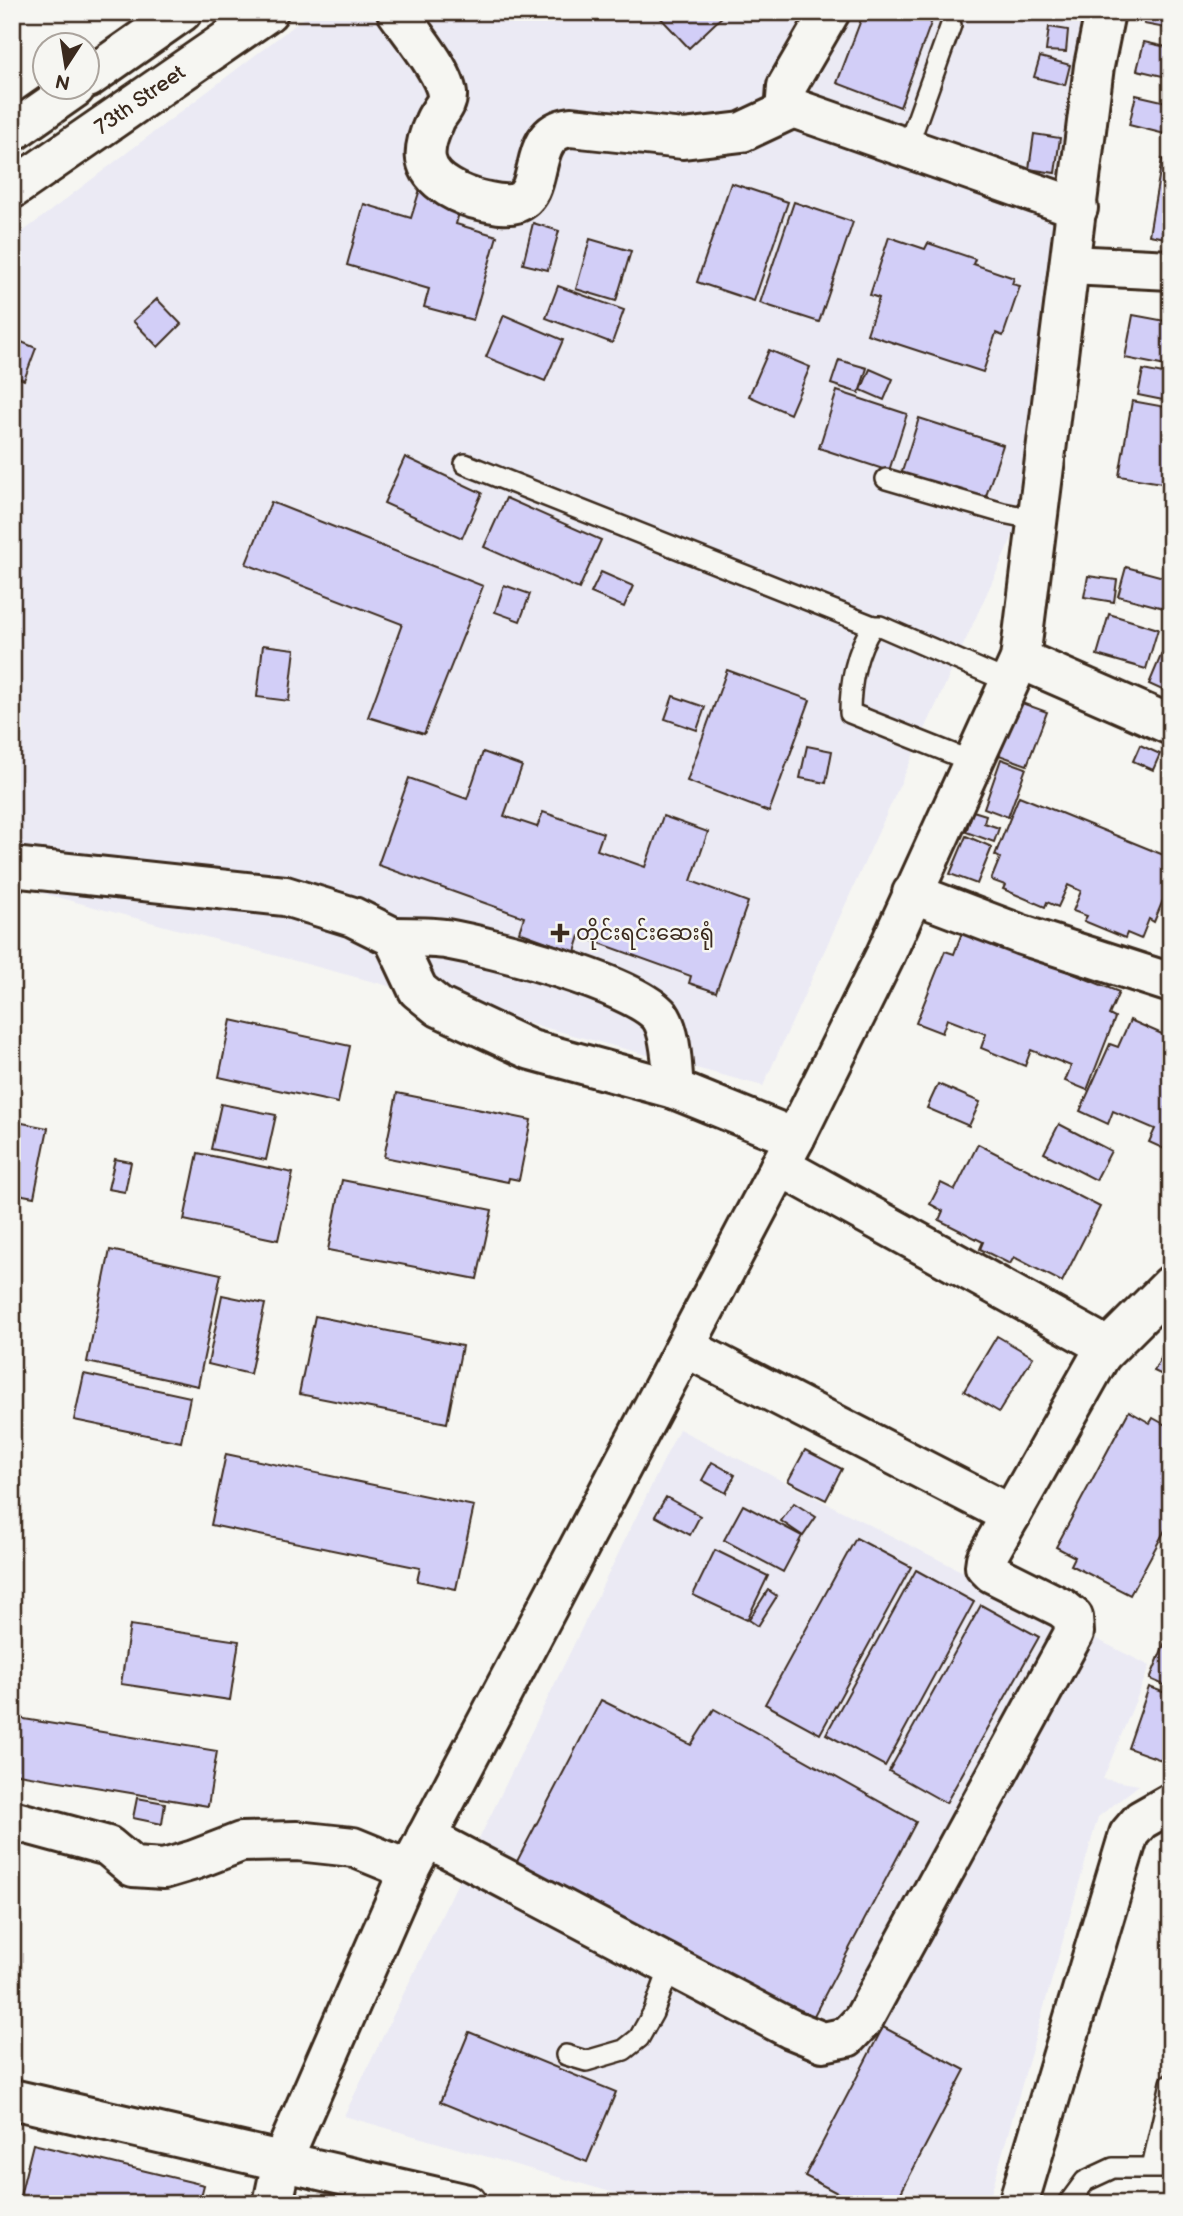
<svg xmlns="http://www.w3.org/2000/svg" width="1183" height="2216" font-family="'Balsamiq Sans','Noto Sans Myanmar',sans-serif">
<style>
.built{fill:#ebeaf4}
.building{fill:#d2cef7;stroke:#3b2a1e;stroke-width:2}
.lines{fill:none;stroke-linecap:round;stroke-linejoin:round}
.lane-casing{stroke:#3b2a1e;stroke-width:24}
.street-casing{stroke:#3b2a1e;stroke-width:44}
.secondary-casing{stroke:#3b2a1e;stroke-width:44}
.primary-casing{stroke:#3b2a1e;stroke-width:44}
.lane{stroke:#f6f6f2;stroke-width:19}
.street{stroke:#f6f6f2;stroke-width:38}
.secondary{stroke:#f6f6f2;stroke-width:38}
.primary{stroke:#f6f6f2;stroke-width:38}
.poi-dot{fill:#3b2a1e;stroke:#f6f6f2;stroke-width:2.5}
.labels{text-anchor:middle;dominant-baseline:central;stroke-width:5;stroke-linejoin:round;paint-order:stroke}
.street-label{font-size:21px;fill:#3b2a1e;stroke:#f6f6f2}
.poi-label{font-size:21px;fill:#3b2a1e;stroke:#f6f6f2;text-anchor:start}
</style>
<rect width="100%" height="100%" fill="#f6f6f2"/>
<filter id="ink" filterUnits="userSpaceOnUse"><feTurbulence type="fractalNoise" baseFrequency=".0143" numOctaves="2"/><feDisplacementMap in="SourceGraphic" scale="14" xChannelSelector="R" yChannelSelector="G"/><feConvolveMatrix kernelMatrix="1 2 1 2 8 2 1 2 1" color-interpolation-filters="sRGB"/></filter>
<g filter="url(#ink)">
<g class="built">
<polygon points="312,12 1127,12 1022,516 763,1086 12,885 12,240"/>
<polygon points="679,1429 1150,1666 1103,1779 1139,1785 1098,1817 988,2204 653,2204 344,2116"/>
</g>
<g class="building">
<polygon points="655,12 727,12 689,48"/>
<polygon points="864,12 935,12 900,107 837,83"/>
<polygon points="1003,12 1033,12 1030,21"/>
<polygon points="1146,12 1171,12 1171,29 1144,24"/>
<polygon points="1049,27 1068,30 1066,52 1046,51"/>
<polygon points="1144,42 1171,48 1171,78 1137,70"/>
<polygon points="1040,57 1070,65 1065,85 1034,77"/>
<polygon points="1136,95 1171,103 1165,134 1129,125"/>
<polygon points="1034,134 1060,138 1055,173 1029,169"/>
<polygon points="1162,159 1171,161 1171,239 1149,235"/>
<polygon points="731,183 788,202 754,301 697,282"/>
<polygon points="421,186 463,198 456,224 497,236 473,320 424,307 429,289 347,265 364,204 411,218"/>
<polygon points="794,202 853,222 819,322 760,303"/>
<polygon points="533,223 559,231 548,270 523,264"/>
<polygon points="889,237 925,249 928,243 975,259 973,264 1014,278 1012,284 1020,286 1003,336 996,333 983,372 867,334 879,298 870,295"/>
<polygon points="590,239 631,251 616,301 576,289"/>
<polygon points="558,286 624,310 612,343 546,318"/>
<polygon points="157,299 181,324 158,347 133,321"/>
<polygon points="504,315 563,340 545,381 486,357"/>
<polygon points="1133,315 1171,322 1171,367 1125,358"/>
<polygon points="12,338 36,348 24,380 12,375"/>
<polygon points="769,350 810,367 790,414 749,396"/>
<polygon points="839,360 867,368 859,393 831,384"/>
<polygon points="870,369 893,379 884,400 861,390"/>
<polygon points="1143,370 1168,375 1163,400 1138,395"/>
<polygon points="1171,375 1171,401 1165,400"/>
<polygon points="837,391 907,414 889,471 819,448"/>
<polygon points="1132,401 1171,408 1171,429 1162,483 1119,476"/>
<polygon points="919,418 1003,445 984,502 901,475"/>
<polygon points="405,457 482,493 462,538 384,503"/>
<polygon points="506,498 601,540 579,589 484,547"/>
<polygon points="271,502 483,586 424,734 368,717 402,624 246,564"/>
<polygon points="1126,567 1171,579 1171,610 1118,596"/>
<polygon points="601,572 633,586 624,607 591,593"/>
<polygon points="1088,576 1117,580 1114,602 1084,597"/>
<polygon points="504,585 530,594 520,621 495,612"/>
<polygon points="1109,614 1158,629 1146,669 1097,655"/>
<polygon points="263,645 295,649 289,701 257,697"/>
<polygon points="1162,653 1171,657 1171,694 1149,684"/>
<polygon points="727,670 810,700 769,812 687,781"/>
<polygon points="673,696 705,707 697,730 665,719"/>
<polygon points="1019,702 1047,712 1027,765 999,755"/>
<polygon points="1140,745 1160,754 1153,770 1133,761"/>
<polygon points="807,746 832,751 826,783 800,778"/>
<polygon points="483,752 522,766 504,816 537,827 543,812 603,833 597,850 645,867 663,816 708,832 691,881 748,902 716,992 689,983 691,976 580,936 575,952 519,932 524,917 378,865 409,778 467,799"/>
<polygon points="1001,759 1026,768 1008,817 984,808"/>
<polygon points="1019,796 1171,858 1171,881 1154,922 1149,919 1141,939 1127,933 1125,938 1084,921 1087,916 1073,911 1081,891 1068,885 1058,907 1047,902 1045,907 1003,889 1005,885 991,880 1000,858 995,855"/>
<polygon points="973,811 986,815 984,823 999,828 994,842 966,832"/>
<polygon points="966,836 992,847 977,884 950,874"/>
<polygon points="963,930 1119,992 1109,1015 1115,1018 1087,1090 1065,1081 1071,1066 1031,1050 1025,1066 981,1048 986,1034 947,1019 942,1033 916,1023 945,951 954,954"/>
<polygon points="231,1020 350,1046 338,1103 219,1077"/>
<polygon points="1130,1020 1171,1038 1171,1152 1149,1142 1155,1129 1113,1111 1108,1124 1080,1111 1110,1044 1118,1047"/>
<polygon points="938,1084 980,1102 969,1126 927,1108"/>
<polygon points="397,1093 531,1120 519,1180 509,1178 508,1182 384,1157"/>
<polygon points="221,1104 276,1115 266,1160 211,1149"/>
<polygon points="12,1121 48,1128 34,1197 12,1193"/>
<polygon points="1059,1124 1111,1151 1096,1180 1044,1153"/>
<polygon points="978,1144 1100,1207 1062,1282 1014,1257 1010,1264 980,1249 983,1242 939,1220 943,1211 930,1204 941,1183 955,1190"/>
<polygon points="198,1153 293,1173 278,1240 184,1220"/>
<polygon points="115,1159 131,1162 125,1192 108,1189"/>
<polygon points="342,1180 492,1210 477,1279 328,1250"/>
<polygon points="110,1250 221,1274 198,1386 87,1362"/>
<polygon points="222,1295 265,1304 250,1374 208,1364"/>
<polygon points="315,1316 462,1346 447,1423 299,1394"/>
<polygon points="997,1336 1033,1357 999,1412 964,1391"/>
<polygon points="1171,1339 1171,1379 1154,1371"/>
<polygon points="84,1374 190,1397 181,1442 74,1420"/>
<polygon points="1129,1411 1150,1423 1153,1418 1171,1428 1171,1519 1130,1595 1071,1565 1075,1557 1056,1547"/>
<polygon points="805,1450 842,1469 826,1500 788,1481"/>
<polygon points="226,1454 474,1506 456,1589 417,1581 420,1568 211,1525"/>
<polygon points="712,1462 735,1475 726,1493 702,1480"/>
<polygon points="666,1497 700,1516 690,1535 655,1516"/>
<polygon points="794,1503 816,1517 803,1536 781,1521"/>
<polygon points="743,1505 802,1536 783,1572 724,1540"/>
<polygon points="856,1538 911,1567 820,1734 765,1704"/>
<polygon points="715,1550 768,1576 747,1620 693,1595"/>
<polygon points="916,1570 974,1602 885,1766 826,1734"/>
<polygon points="768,1590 777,1596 758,1626 749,1620"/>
<polygon points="981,1605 1039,1637 946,1803 889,1771"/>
<polygon points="130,1625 239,1641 230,1700 121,1684"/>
<polygon points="1167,1637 1171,1638 1171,1688 1150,1679"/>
<polygon points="1149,1687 1171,1695 1171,1749 1167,1762 1128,1748"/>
<polygon points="601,1700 691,1745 714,1709 916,1822 808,2027 514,1867"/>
<polygon points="12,1717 217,1751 208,1806 12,1773"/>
<polygon points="137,1798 165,1803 162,1824 133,1818"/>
<polygon points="883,2027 965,2070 895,2204 858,2204 805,2176"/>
<polygon points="469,2032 616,2092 587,2162 440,2102"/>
<polygon points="33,2144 204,2185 199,2204 18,2204"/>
<polygon points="823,2196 824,2204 795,2204 794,2201"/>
</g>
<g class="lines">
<defs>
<g id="lane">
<polyline points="907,148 951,25"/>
<polyline points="465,464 873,626"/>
<polyline points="886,479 1003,513 1038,520"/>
<path d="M973,762L850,713C850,684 856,650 873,626H880L1009,682"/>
<polyline points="566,2055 586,2061 624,2050 639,2038 653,2013 671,1965"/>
<polyline points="1152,2167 1171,2083"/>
<polyline points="1068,2204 1085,2181 1113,2168 1171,2168"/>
</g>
<g id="street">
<path d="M397,12C411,32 444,71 447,94C448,106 437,113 434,123C429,134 424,147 426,159C430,183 463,197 484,201C494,203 506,206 516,203C548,192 524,133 571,127L683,139L742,132L793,108"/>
<polyline points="830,12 787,86 786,99 793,108 1078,208"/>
<polyline points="1070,265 1171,270"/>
<polyline points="1020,659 1171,725"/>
<polyline points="12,867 285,896 353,917 393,937 418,990 439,1007 531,1050 674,1089 795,1138"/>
<polyline points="912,893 1022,935 1171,983"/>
<path d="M393,937C410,937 429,937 446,939C491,947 633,983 660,1016C672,1033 672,1069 674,1089"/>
<polyline points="685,1347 1011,1515"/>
<polyline points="1101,1355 1171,1285"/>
<polyline points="12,1820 108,1846 133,1867 164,1869 194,1860 241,1842 297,1841 353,1847 409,1870"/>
<polyline points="426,1837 791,2029 823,2042 847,2037 863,2020 1074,1633 1073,1617 1062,1608 992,1573 985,1566 986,1559 1101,1355 1101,1346 1093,1339 780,1166"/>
<polyline points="273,2204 282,2161 409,1870 795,1138 884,958 1020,659 1094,66 1105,12"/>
<polyline points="1018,2204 1129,1834 1141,1820 1171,1803"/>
</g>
<polyline id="secondary" points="12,2099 467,2204"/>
<g id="primary">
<polyline points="88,78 182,12"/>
<polyline points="12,132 75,88"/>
<polyline points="12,189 268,12"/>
</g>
</defs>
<use href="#lane" class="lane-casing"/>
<use href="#street" class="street-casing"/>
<use href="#secondary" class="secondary-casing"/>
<use href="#primary" class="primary-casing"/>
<use href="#lane" class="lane"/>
<use href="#street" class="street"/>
<use href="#secondary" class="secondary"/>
<use href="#primary" class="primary"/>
</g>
</g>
<path class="poi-dot" d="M556.5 922.5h7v7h7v7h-7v7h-7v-7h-7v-7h7z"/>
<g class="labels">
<g class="street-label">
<text transform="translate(140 100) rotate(-35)">73th Street</text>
</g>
<g class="poi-label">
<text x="576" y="933">တိုင်းရင်းဆေးရုံ</text>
</g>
</g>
<rect width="1183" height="2216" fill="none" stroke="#f6f6f2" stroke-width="42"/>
<rect x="21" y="21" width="1141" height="2174" fill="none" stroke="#3b2a1e" stroke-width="2.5" filter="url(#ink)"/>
<g transform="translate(66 66) rotate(192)"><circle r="33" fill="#f6f6f2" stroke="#aba49d" stroke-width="2"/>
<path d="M0-5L12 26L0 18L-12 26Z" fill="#3b2a1e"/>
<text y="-10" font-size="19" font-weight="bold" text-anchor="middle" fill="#3b2a1e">N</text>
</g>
</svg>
